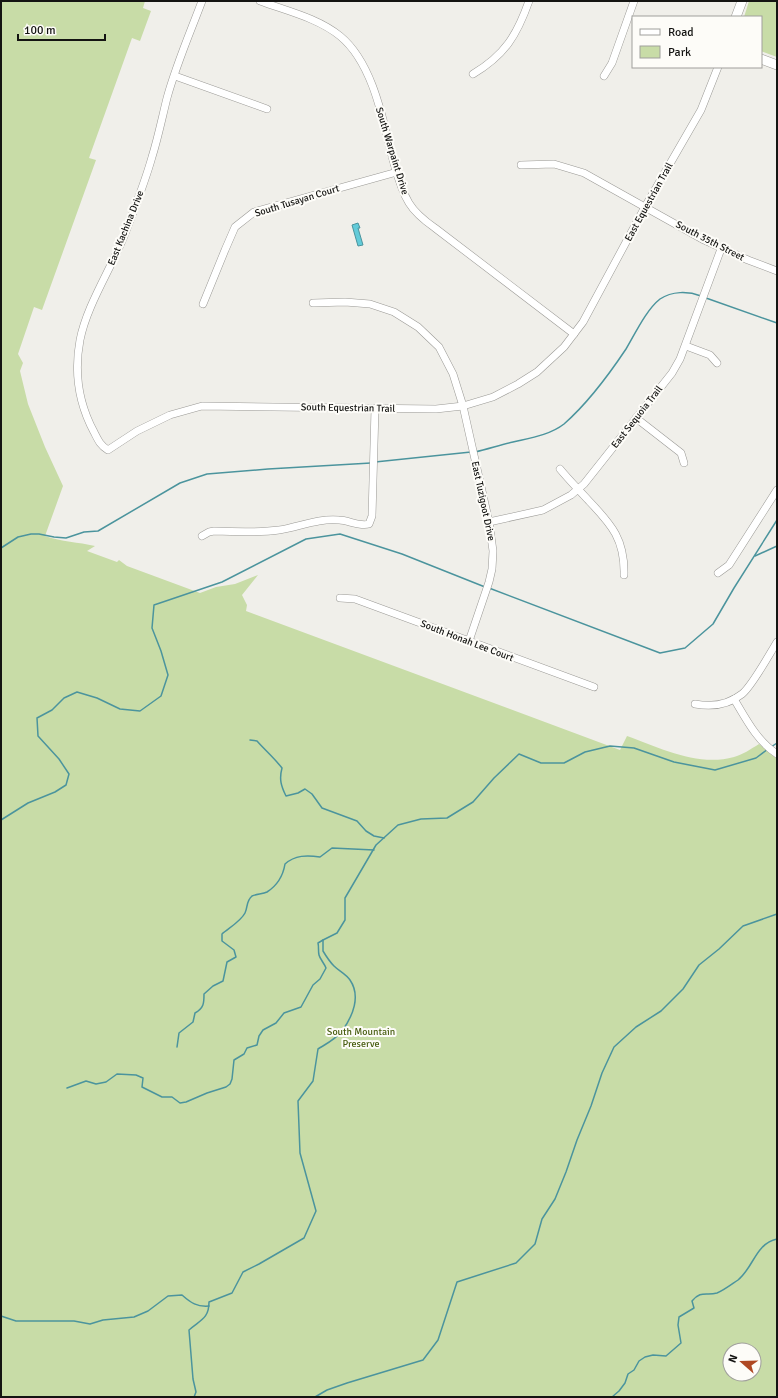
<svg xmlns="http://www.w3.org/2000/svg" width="778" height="1398" font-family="Signika,sans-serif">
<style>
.green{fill:#c8dca7;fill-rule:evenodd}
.water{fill:#63cbd9;stroke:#4b949d}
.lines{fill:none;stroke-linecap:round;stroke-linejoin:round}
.stream{stroke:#4b949d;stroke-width:1.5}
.minor-casing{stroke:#9a9995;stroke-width:8}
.tertiary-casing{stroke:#9a9995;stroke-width:10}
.minor{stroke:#fff;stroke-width:7}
.tertiary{stroke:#fff;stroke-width:9}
.labels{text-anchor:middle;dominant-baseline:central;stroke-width:4;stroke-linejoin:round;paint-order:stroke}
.street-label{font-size:10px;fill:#141412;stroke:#fdfcf8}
.park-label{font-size:10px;fill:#485d10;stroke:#fdfcf8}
</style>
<rect width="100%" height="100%" fill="#f0efea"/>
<g class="green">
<path d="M1,1H145L143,8L151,11L140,41L132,38L89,158L96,160L42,310L34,307L18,354L23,363L20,371L28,404L45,447L63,486L45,536C62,542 78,542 95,546L87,551L117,562L119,560L127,566L200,593L216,587L235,584L258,575L242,595L247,605L246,611L620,750L627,736C660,748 698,767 734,757C742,755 751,749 759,744L777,759V1397H1ZM730,1350H754V1374H730Z"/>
<polygon points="749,1 777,1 777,57 761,51 761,17 744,17"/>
</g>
<polygon class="water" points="358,223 360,228 358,228 363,245 358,246 352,225"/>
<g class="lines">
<g class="stream">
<polyline points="706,298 777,323"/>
<path d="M475,452C488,449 500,445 513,442C530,438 550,435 564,424C588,403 608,376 626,349C635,334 646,310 660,299C672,291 688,291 701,296"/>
<polyline points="375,462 471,452"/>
<polyline points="1,548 18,537 31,534 39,534 54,537 66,538 84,532 98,531 180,483 207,474 268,469 371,463"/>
<polyline points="755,556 777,546"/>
<polyline points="489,588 660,653 685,648 713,624 734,588 777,520"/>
<path d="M250,740L257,741C265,750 275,759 282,768C279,779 281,786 286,796L298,793L305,789L312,794L322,808L357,821L366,831L374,836L384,838"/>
<polyline points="771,747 777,743"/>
<polyline points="1,820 28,803 55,792 66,785 69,774 59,759 38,736 37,718 52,710 64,698 77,692 97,698 120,709 140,711 161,696 168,675 161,651 152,628 154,605 222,582 306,539 340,534 402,554 485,587"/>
<path d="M177,1047L179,1033L193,1022L195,1013C204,1008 204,1003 204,994L213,986L223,981L227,962L236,957L234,950L222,941V934C229,928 241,921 245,913C248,907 246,901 252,896C256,894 263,894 267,892C278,885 283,876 285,864C295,855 307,855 320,857L332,848L374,850"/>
<path d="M67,1088L86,1081L96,1084L106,1082L117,1074L136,1075L143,1078L142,1087L162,1097H172L180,1103L186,1102L207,1093L226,1087L230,1084L232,1079L234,1060L244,1054L247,1048L257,1045L259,1036L263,1030L276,1023L284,1013L301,1007L313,985L320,979L326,968C324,963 320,959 319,955C318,951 319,947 318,943L323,940"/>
<path d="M1,1316L16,1321H74L90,1324L103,1320L134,1317L148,1311L168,1296L182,1295C191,1303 197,1307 209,1306"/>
<path d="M194,1397L196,1392L193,1379L189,1330C200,1320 209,1319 209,1302L232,1293L243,1272L259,1264L304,1238L316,1211L300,1153L298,1101L313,1081L318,1049C326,1044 336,1039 342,1031C353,1016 361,996 350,980C346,974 339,971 334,966C330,962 326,956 323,951V940L337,933L345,920V898L376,845L398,825L421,819L447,818L473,802L494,778L519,754L541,763H564L585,752L610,746L634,748L674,762L715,770L756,758L768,749"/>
<polyline points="287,1397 290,1397"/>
<polyline points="315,1397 327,1390 347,1383 423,1360 438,1340 457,1282 516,1263 535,1244 542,1219 555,1199 566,1172 577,1140 591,1106 602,1073 614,1047 636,1027 661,1011 683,989 699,965 719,949 743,926 777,914"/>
<path d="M612,1397L619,1391L625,1383L628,1374L634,1370L639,1361L645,1357L653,1355L666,1356L681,1343L678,1325L679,1317L694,1308L692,1301C701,1290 706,1296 717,1293C723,1291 732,1284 738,1280C754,1267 755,1244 777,1239"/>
</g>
<defs>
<g id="minor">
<path d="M202,1C190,33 176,65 167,98C162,118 158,138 152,157C145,182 135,207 126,231C113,266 87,304 80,340C74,372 79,404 94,432C98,440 100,445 108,450L137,431L170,415L202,406L436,409L463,406L493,397L518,384L537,372L564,347L583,322L645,207L701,110L718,67"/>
<path d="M260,1C287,11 318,18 340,36C373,63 383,120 393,160C397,174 401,190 409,203C415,213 425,221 435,228L574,334"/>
<path d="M473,74C505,55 517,35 529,1"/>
<polyline points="175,76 267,109"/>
<polyline points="604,76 612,63 634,1"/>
<polyline points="521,165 554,164 584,173 702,239 748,260 777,271"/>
<polyline points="313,303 345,302 370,304 394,312 418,327 439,347 453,374 463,406 489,522 493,551 492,569 489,582 469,641"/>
<polyline points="203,304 225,250 235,227 254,212 397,172"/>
<polyline points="686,346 710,355 717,363"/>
<polyline points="636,418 681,453 684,463"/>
<path d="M560,469C569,480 579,490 589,501C612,525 625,540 624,575"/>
<polyline points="489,522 543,510 571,495 584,484 672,373 680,359 721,249"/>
<path d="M202,536L209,532L214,531C236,532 257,533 279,530C299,527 318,518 339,520C348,520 360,527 369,524L372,516L375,409"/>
<polyline points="718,573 729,565 777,490"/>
<polyline points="340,598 355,599 594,687"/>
<path d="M734,699C746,719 757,741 777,754"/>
<path d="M695,704C711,707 728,705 742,694C752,686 769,655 777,642"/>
</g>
<g id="tertiary">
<polyline points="736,17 742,1"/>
<polyline points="761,59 777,65"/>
</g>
</defs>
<use href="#minor" class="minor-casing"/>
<use href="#tertiary" class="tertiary-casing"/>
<use href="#minor" class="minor"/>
<use href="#tertiary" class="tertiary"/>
</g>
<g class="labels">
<g class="street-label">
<text transform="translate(392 151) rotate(73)">South Warpaint Drive</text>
<text transform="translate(297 201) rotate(-17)">South Tusayan Court</text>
<text transform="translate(649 202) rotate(-61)">East Equestrian Trail</text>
<text transform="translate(126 228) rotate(-68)">East Kachina Drive</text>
<text transform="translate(710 241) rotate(27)">South 35th Street</text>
<text transform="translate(348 408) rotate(1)">South Equestrian Trail</text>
<text transform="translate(637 417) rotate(-52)">East Sequoia Trail</text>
<text transform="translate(483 501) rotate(78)">East Tuzigoot Drive</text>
<text transform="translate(467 641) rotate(21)">South Honah Lee Court</text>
</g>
<g class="park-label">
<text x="361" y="1032">South Mountain<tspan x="361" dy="12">Preserve</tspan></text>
</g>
</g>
<rect width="778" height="1398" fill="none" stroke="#141412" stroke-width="4"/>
<rect x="632" y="16" width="130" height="52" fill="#fdfcf8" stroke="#a09f9c"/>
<rect x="640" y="29" width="20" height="6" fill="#ffffff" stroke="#a09f9c"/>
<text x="668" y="36" font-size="12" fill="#141412">Road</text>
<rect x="640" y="46" width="20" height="12" fill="#c8dca7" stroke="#a09f9c"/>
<text x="668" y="56" font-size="12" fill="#141412">Park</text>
<g transform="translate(742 1362) rotate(290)"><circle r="19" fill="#fdfcf8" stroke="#a09f9c"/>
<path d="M0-3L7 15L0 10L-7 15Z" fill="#af4823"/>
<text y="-6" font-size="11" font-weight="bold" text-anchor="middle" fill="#141412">N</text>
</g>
<path d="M18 34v6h87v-6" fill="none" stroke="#141412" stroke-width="2"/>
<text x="24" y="34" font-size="12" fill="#141412" stroke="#fdfcf8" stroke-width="3" paint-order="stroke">100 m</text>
</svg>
